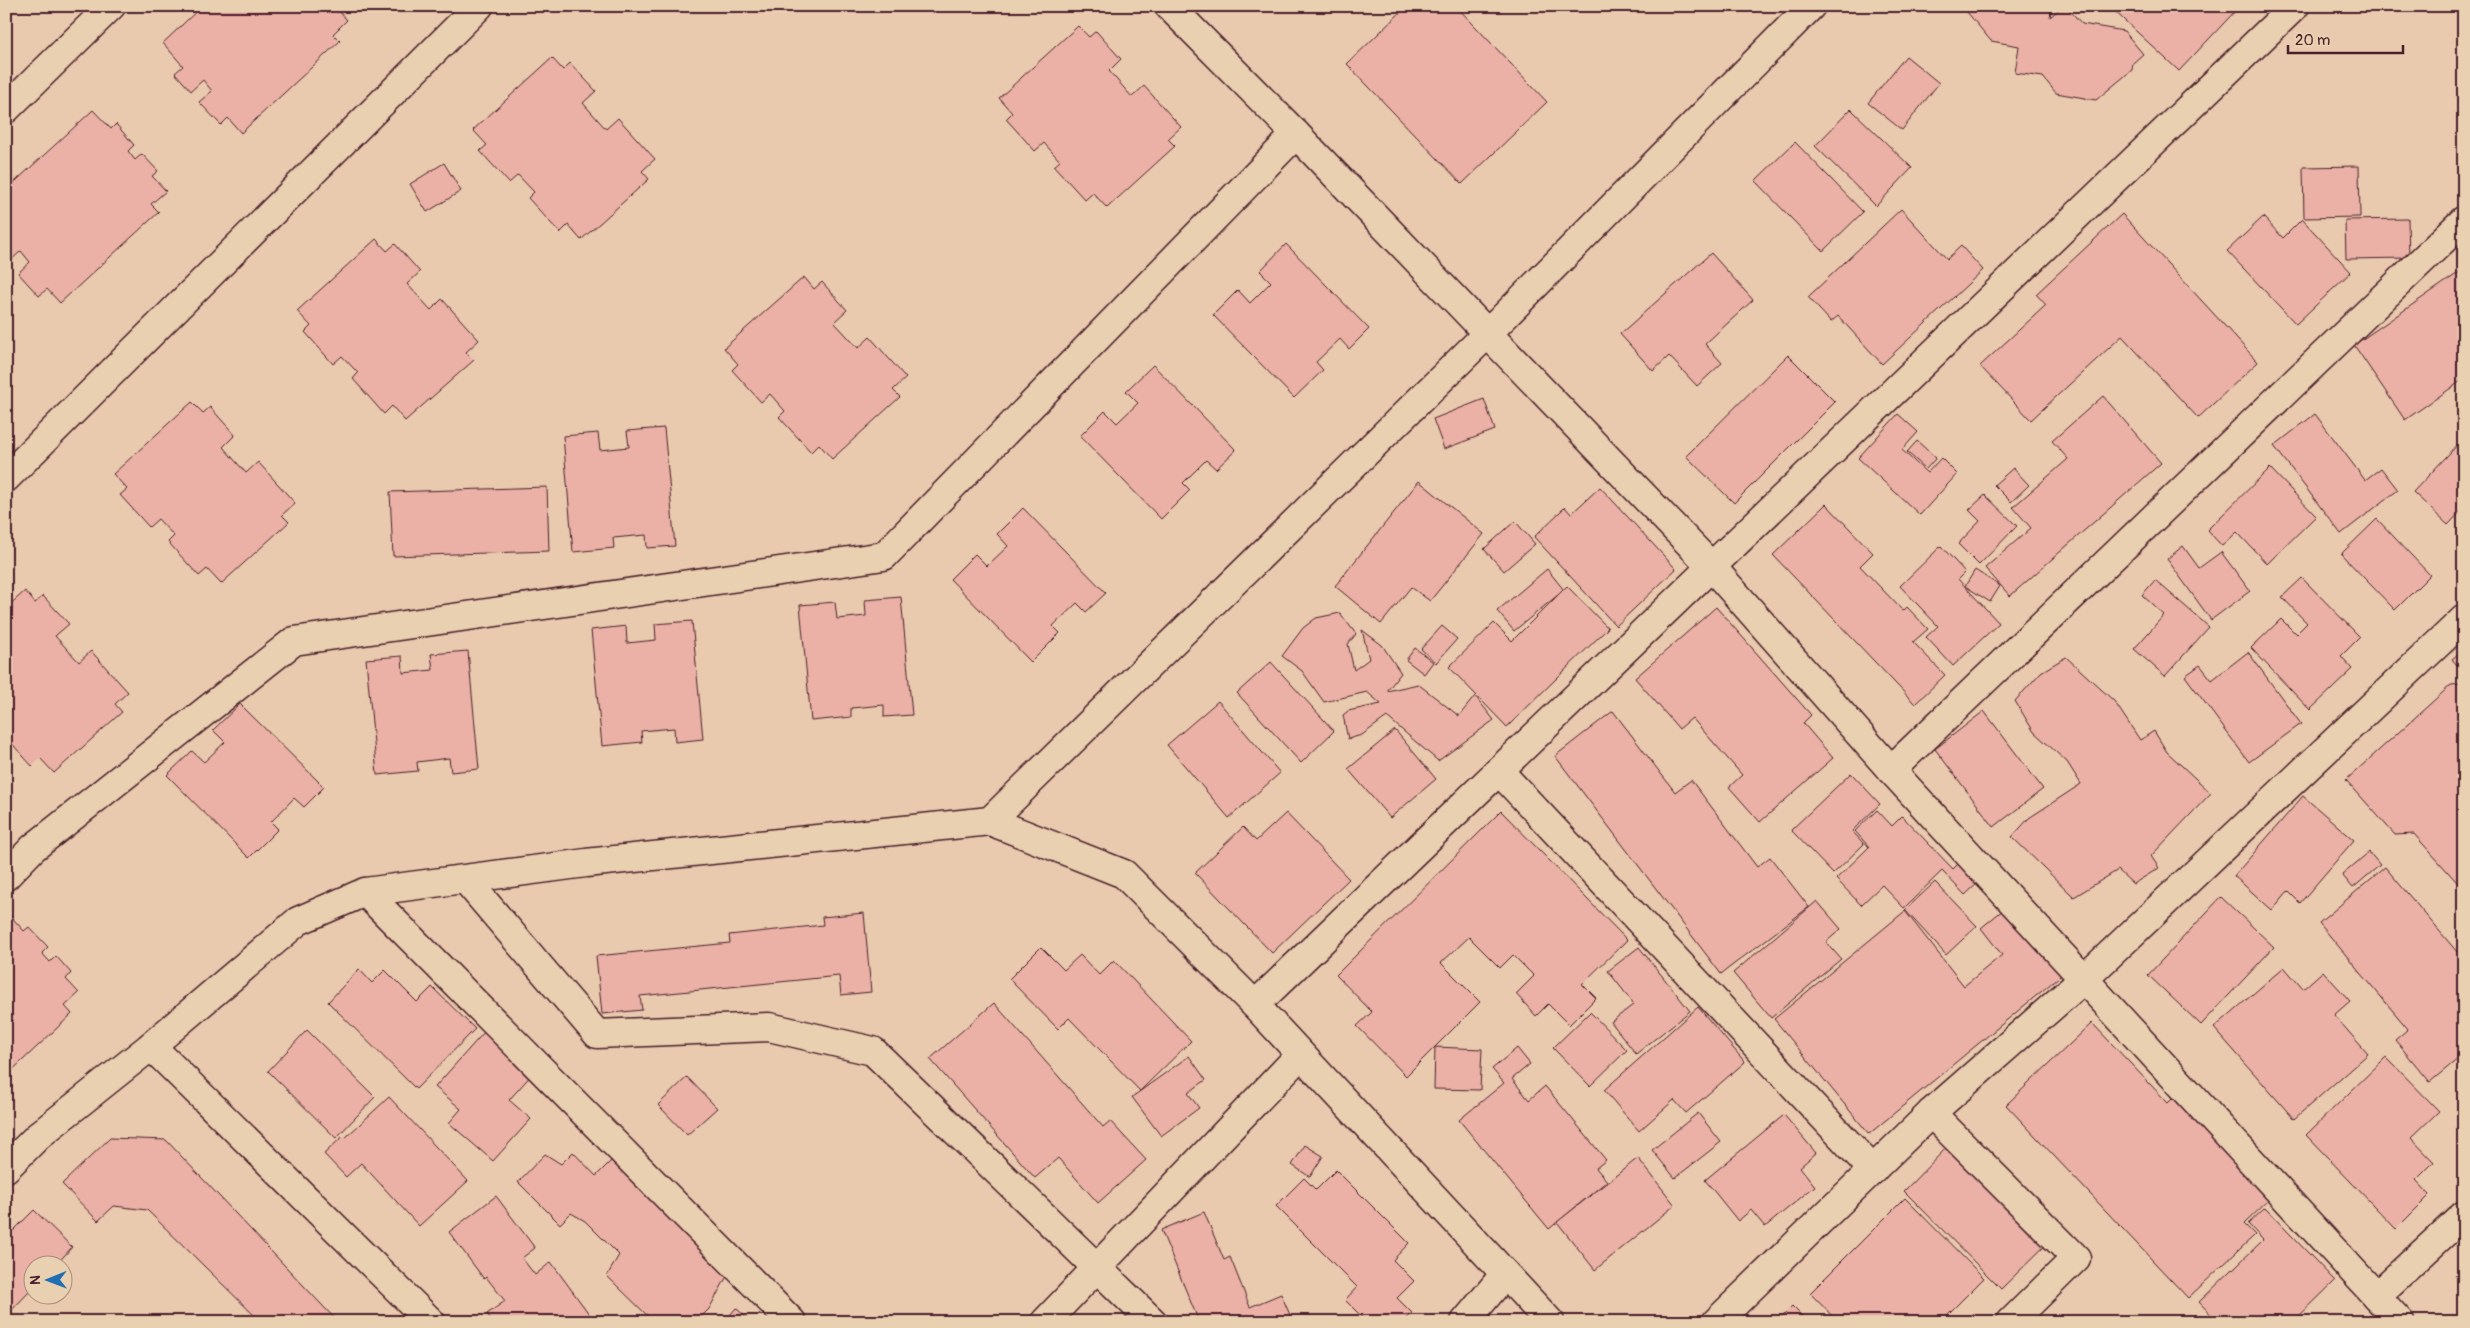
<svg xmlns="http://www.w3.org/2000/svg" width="2470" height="1328" font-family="Pangolin,sans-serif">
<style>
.building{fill:#ebb1a6;stroke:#4a1f2b}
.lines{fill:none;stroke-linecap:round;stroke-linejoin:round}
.minor-casing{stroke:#4a1f2b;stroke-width:31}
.minor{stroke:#e9d0b0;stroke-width:28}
</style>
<rect width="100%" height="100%" fill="#e9caae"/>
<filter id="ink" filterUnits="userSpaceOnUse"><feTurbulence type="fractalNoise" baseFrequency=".02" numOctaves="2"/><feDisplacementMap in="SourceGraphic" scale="10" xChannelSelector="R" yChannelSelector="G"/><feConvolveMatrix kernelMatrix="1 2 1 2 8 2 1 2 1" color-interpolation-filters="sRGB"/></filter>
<g filter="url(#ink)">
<g class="building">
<polygon points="202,6 334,6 347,20 333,34 340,41 241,133 228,118 221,125 199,102 212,91 203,80 191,91 175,73 183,66 163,43"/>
<polygon points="1407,6 1456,6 1547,102 1462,184 1347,64"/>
<polygon points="1962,6 2052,6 2050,17 2063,6 2066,6 2082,24 2124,31 2143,54 2133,63 2132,70 2096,100 2056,93 2043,77 2015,73 2019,46 1991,41"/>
<polygon points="2109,6 2236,6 2238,8 2179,71"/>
<polygon points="1078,26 1089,37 1096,31 1121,59 1109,71 1132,97 1144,86 1181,127 1168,139 1175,146 1107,208 1093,193 1085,200 1054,166 1060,161 1044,143 1035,151 1006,119 1012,113 999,98"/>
<polygon points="1906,56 1939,83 1902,130 1868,103"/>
<polygon points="552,58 563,70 570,63 596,91 583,103 606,129 618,118 655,159 642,171 649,179 581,240 568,225 560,233 528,198 534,192 518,175 509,183 480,151 487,145 473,130"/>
<polygon points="1851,109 1912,168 1876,206 1815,146"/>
<polygon points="93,110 111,129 116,124 134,145 128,151 135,160 142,154 158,171 152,176 166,191 151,204 159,212 60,303 47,289 39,296 18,273 30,262 21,251 9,262 6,258 6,190"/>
<polygon points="1795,142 1863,212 1823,251 1755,181"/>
<polygon points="444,163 461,191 427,212 410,184"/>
<polygon points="2359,166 2360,217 2304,218 2303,167"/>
<polygon points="1901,209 1947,259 1961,246 1983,270 1882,364 1838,316 1831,322 1808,297"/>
<polygon points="2122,214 2258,362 2198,418 2122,336 2031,420 1980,366 2046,305 2036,294"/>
<polygon points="2263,217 2283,238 2302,219 2351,272 2296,324 2227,251"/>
<polygon points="2408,219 2409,258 2346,259 2345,220"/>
<polygon points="376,239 387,251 395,244 420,272 407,284 431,310 442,299 479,340 466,352 474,360 405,421 392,406 384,414 353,379 358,373 342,356 333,364 305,332 311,326 297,311"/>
<polygon points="1286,244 1369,329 1349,349 1340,339 1316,362 1323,370 1294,398 1213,315 1238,290 1250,303 1271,282 1260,271"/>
<polygon points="1711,253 1753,300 1705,344 1722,363 1697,386 1669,356 1653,371 1620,334"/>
<polygon points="2464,269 2464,379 2405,420 2354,345"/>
<polygon points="804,277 814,289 822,282 847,310 834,322 858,348 870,337 906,378 893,390 900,397 832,459 819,444 811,452 779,417 785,411 770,394 761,402 732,370 738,364 724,348"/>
<polygon points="1788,355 1835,402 1734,503 1686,456"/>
<polygon points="1153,365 1236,450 1216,469 1206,460 1183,483 1190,490 1161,519 1080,436 1105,411 1117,423 1138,403 1126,391"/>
<polygon points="2103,396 2161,463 2010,596 1985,568 2031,528 2013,507 2068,459 2052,441"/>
<polygon points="1484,399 1495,430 1444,449 1433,419"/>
<polygon points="192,402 203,413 210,407 235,435 223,447 246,473 258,462 295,503 282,515 289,522 221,584 207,569 199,576 168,542 174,536 158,519 149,527 120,495 127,489 113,474"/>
<polygon points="1898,414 1918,432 1902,450 1927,473 1941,458 1957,474 1920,515 1858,458"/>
<polygon points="2315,414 2365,480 2381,468 2398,490 2341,534 2274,446"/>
<polygon points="664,428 675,546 647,548 646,535 613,538 614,548 573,552 563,436 598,433 600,450 629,447 627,431"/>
<polygon points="2464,438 2464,508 2448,525 2413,492"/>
<polygon points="1917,441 1936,458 1926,469 1907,452"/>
<polygon points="2013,468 2029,485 2011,502 1994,485"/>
<polygon points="2270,468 2316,516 2267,564 2237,532 2222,546 2207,530"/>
<polygon points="1419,481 1484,534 1430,601 1411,587 1381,624 1335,586"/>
<polygon points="547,487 549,551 393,556 390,492"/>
<polygon points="1600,487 1676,569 1616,626 1534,537 1565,507 1571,514"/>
<polygon points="1985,495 2017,526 1979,565 1958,544 1980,521 1969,510"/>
<polygon points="1826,504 1873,553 1860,566 1903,611 1907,607 1928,629 1913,642 1945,675 1915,704 1773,555"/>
<polygon points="1023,508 1106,593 1086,612 1077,603 1053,626 1060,633 1031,662 950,579 975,554 987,566 1008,546 997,534"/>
<polygon points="2377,519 2430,575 2395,610 2341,554"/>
<polygon points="1515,521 1535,544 1504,571 1484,549"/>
<polygon points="1941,546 1965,572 1958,579 1999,623 1953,666 1926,637 1938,626 1900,586"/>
<polygon points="2183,546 2199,568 2221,552 2250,591 2211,620 2167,559"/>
<polygon points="1547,569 1564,590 1514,631 1497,611"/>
<polygon points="1975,570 2000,586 1990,602 1965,586"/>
<polygon points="2302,578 2360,637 2341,656 2353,669 2310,710 2251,648 2281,619 2296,634 2307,623 2282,597"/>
<polygon points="2155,580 2209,627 2165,676 2134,649 2164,615 2142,595"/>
<polygon points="1567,586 1608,628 1507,727 1449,667 1494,623 1512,641"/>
<polygon points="25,591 35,603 43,596 69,624 55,636 79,662 91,651 128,692 115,704 122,712 54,773 40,758 32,766 6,737 6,608"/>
<polygon points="901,597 912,715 884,717 884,705 851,708 851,717 811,721 800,605 835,602 837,619 866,616 865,600"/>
<polygon points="1716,607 1811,715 1803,723 1833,758 1760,822 1729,787 1742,775 1692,718 1679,729 1635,678"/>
<polygon points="1340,613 1356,634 1348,644 1354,670 1369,659 1362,630 1382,645 1401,673 1387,691 1418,684 1459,716 1475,696 1494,720 1438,761 1387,717 1362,735 1348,739 1343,715 1348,711 1381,704 1367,692 1324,702 1302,671 1282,656 1303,628 1316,618"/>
<polygon points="692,621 703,739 675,742 674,728 641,731 642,742 602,746 591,630 626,626 627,643 656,640 655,624"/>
<polygon points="1442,626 1457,639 1436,663 1421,649"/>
<polygon points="1415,648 1433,662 1424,674 1406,660"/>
<polygon points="2464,649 2464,674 2452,659"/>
<polygon points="468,651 479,769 451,772 449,758 417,762 418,771 377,775 366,659 402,656 403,673 433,670 431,654"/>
<polygon points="2248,652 2301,724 2249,762 2185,676 2200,665 2212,680"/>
<polygon points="2066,657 2114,701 2140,740 2154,731 2167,752 2211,793 2151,856 2159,868 2133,884 2118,870 2074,897 2012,837 2029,818 2081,784 2067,762 2034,732 2015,701 2041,672"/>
<polygon points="1271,662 1334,731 1301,763 1237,693"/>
<polygon points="2464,684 2464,890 2414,834 2395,835 2346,780 2451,685"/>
<polygon points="1218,701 1280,773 1229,818 1167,745"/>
<polygon points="240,704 324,787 304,807 294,798 271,822 278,829 249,858 167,775 192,751 204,762 225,742 213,730"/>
<polygon points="1613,711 1675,792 1691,780 1757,867 1770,857 1809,907 1721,974 1555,756"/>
<polygon points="1984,711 2043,789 1994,827 1935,749"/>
<polygon points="1395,730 1436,779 1390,818 1348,769"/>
<polygon points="1851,773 1880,804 1852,831 1864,844 1833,874 1791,830"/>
<polygon points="2303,796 2354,840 2300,903 2288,891 2272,910 2234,876"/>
<polygon points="1877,810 1892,826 1902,816 1953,869 1960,862 1979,882 1965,895 1942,871 1904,908 1882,885 1861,905 1836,879 1869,847 1855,831"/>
<polygon points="1501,811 1627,940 1582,984 1596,998 1569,1025 1548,1004 1536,1016 1516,994 1534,976 1513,955 1500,968 1469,937 1441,963 1480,1002 1406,1076 1357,1026 1372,1012 1336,975"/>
<polygon points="1286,813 1349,879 1272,953 1195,873 1243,827 1256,841"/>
<polygon points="2369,852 2380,865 2353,888 2342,875"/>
<polygon points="2385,867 2464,960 2464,1054 2430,1082 2395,1040 2408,1029 2319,923"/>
<polygon points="1935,882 1977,926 1946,955 1905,910"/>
<polygon points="2221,897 2274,947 2201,1025 2148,975"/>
<polygon points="1817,901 1841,929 1826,942 1841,959 1771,1018 1733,973"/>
<polygon points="2010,904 2065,972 1869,1134 1774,1019 1905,911 1964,986 2002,955 1981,928"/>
<polygon points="7,912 24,931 29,927 48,947 42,953 50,962 56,956 71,973 66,979 79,993 65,1006 72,1014 6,1076"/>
<polygon points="864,913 871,992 841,995 839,976 640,996 642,1010 602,1014 596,956 730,943 729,935 823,925 822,917"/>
<polygon points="1041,947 1064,970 1080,955 1099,975 1114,960 1191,1041 1140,1091 1069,1018 1058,1029 1009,979"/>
<polygon points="1639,947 1690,1011 1636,1054 1611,1022 1634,1004 1608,971"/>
<polygon points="2284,967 2303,989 2323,971 2350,1001 2334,1015 2368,1054 2294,1119 2214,1028"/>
<polygon points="359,969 372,983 385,970 417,1002 432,987 475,1029 416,1089 328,1002"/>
<polygon points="994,1003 1103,1127 1110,1121 1146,1160 1098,1203 1058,1158 1035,1178 930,1059"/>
<polygon points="1698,1007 1745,1062 1686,1113 1674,1100 1639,1131 1604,1090"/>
<polygon points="1590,1012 1627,1050 1590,1086 1553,1048"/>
<polygon points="2092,1023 2168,1103 2173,1098 2269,1200 2244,1224 2255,1235 2188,1298 2006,1105"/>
<polygon points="307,1030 375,1097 336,1138 268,1071"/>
<polygon points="486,1030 534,1072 509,1100 531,1119 493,1161 449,1123 461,1109 435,1087"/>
<polygon points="1435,1047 1482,1049 1480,1090 1434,1089"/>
<polygon points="1517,1048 1530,1064 1512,1079 1529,1100 1545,1086 1606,1160 1596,1168 1607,1181 1549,1229 1459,1120 1504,1083 1492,1069"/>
<polygon points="1189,1056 1206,1080 1188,1093 1199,1108 1161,1136 1132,1097"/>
<polygon points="2386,1057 2439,1111 2411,1138 2434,1162 2416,1180 2430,1195 2396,1229 2306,1135"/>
<polygon points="687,1077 717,1108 687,1135 658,1105"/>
<polygon points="2464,1091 2464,1105 2457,1098"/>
<polygon points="389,1097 468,1181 419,1226 361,1163 346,1177 324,1154 343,1136 345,1138"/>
<polygon points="1698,1113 1721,1142 1675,1178 1652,1150"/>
<polygon points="1784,1115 1816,1153 1800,1167 1815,1186 1765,1227 1751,1210 1738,1221 1705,1180"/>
<polygon points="110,1138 166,1140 338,1322 261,1322 147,1210 114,1206 98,1221 62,1184"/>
<polygon points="1954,1140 2053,1238 2001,1289 1904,1191"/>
<polygon points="1305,1145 1323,1156 1310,1177 1292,1165"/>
<polygon points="573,1152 596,1176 613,1159 731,1269 709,1309 696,1322 654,1322 607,1276 619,1255 585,1221 571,1213 560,1224 518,1182 545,1154 561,1164"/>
<polygon points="1638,1158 1675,1205 1595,1270 1557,1222"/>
<polygon points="1336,1170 1409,1243 1393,1260 1414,1281 1397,1298 1412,1313 1404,1322 1367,1322 1345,1300 1357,1287 1276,1206 1304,1178 1316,1190"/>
<polygon points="496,1196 535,1248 522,1258 535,1275 551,1262 595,1322 493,1322 487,1314 505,1301 486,1277 484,1279 449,1232"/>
<polygon points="1905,1198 1984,1278 1940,1322 1838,1322 1810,1293"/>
<polygon points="2265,1208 2335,1281 2293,1322 2218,1322 2199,1302 2263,1240 2248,1224"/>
<polygon points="34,1210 72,1247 55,1266 32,1266 32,1289 6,1316 6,1238"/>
<polygon points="1204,1212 1224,1260 1230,1257 1250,1307 1281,1294 1293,1322 1199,1322 1161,1230"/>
<polygon points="2464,1268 2464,1285 2455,1275"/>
<polygon points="1792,1306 1808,1322 1776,1322"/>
<polygon points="736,1308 751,1322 724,1322"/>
</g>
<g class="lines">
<defs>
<g id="minor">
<polyline points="1169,6 1296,134 1711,566 1891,770 2400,1322"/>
<polyline points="6,109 111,6"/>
<polyline points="6,478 479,6"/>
<polyline points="1891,770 2464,220"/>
<polyline points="1499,771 1873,1170"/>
<polyline points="990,821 1487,334 1811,6"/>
<polyline points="6,876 33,848 294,641 884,556 1296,134"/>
<polyline points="466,880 597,1034 769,1027 873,1051 1153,1322"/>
<polyline points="365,892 792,1322"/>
<polyline points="1255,1005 2295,6"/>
<polyline points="151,1046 431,1322"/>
<polyline points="1931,1113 2076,1258 2011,1322"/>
<polyline points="6,1168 38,1136 151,1046 298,921 365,892 586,863 990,821 1124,874 1255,1005 1550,1322"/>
<polyline points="2376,1296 2464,1215"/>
<polyline points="1045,1322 1299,1056"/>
<polyline points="1465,1322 1505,1274"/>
<polyline points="1716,1322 1931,1113 2085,978 2464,619"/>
</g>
</defs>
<use href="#minor" class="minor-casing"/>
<use href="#minor" class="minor"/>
</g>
</g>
<rect width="2470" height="1328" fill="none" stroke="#e9d0b0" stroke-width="25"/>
<rect x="12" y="12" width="2445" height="1303" fill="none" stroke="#4a1f2b" stroke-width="2" filter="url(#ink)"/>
<g transform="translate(48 1280) rotate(269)"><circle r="24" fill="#e9d0b0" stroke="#a9897b"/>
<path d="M0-4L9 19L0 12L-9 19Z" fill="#1f6fb2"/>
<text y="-8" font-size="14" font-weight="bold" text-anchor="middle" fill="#4a1f2b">N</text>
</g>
<path d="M2288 45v8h115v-8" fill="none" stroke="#4a1f2b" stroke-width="2.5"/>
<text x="2295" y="45" font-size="15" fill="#4a1f2b" stroke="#e9d0b0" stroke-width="4" paint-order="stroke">20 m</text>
</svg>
